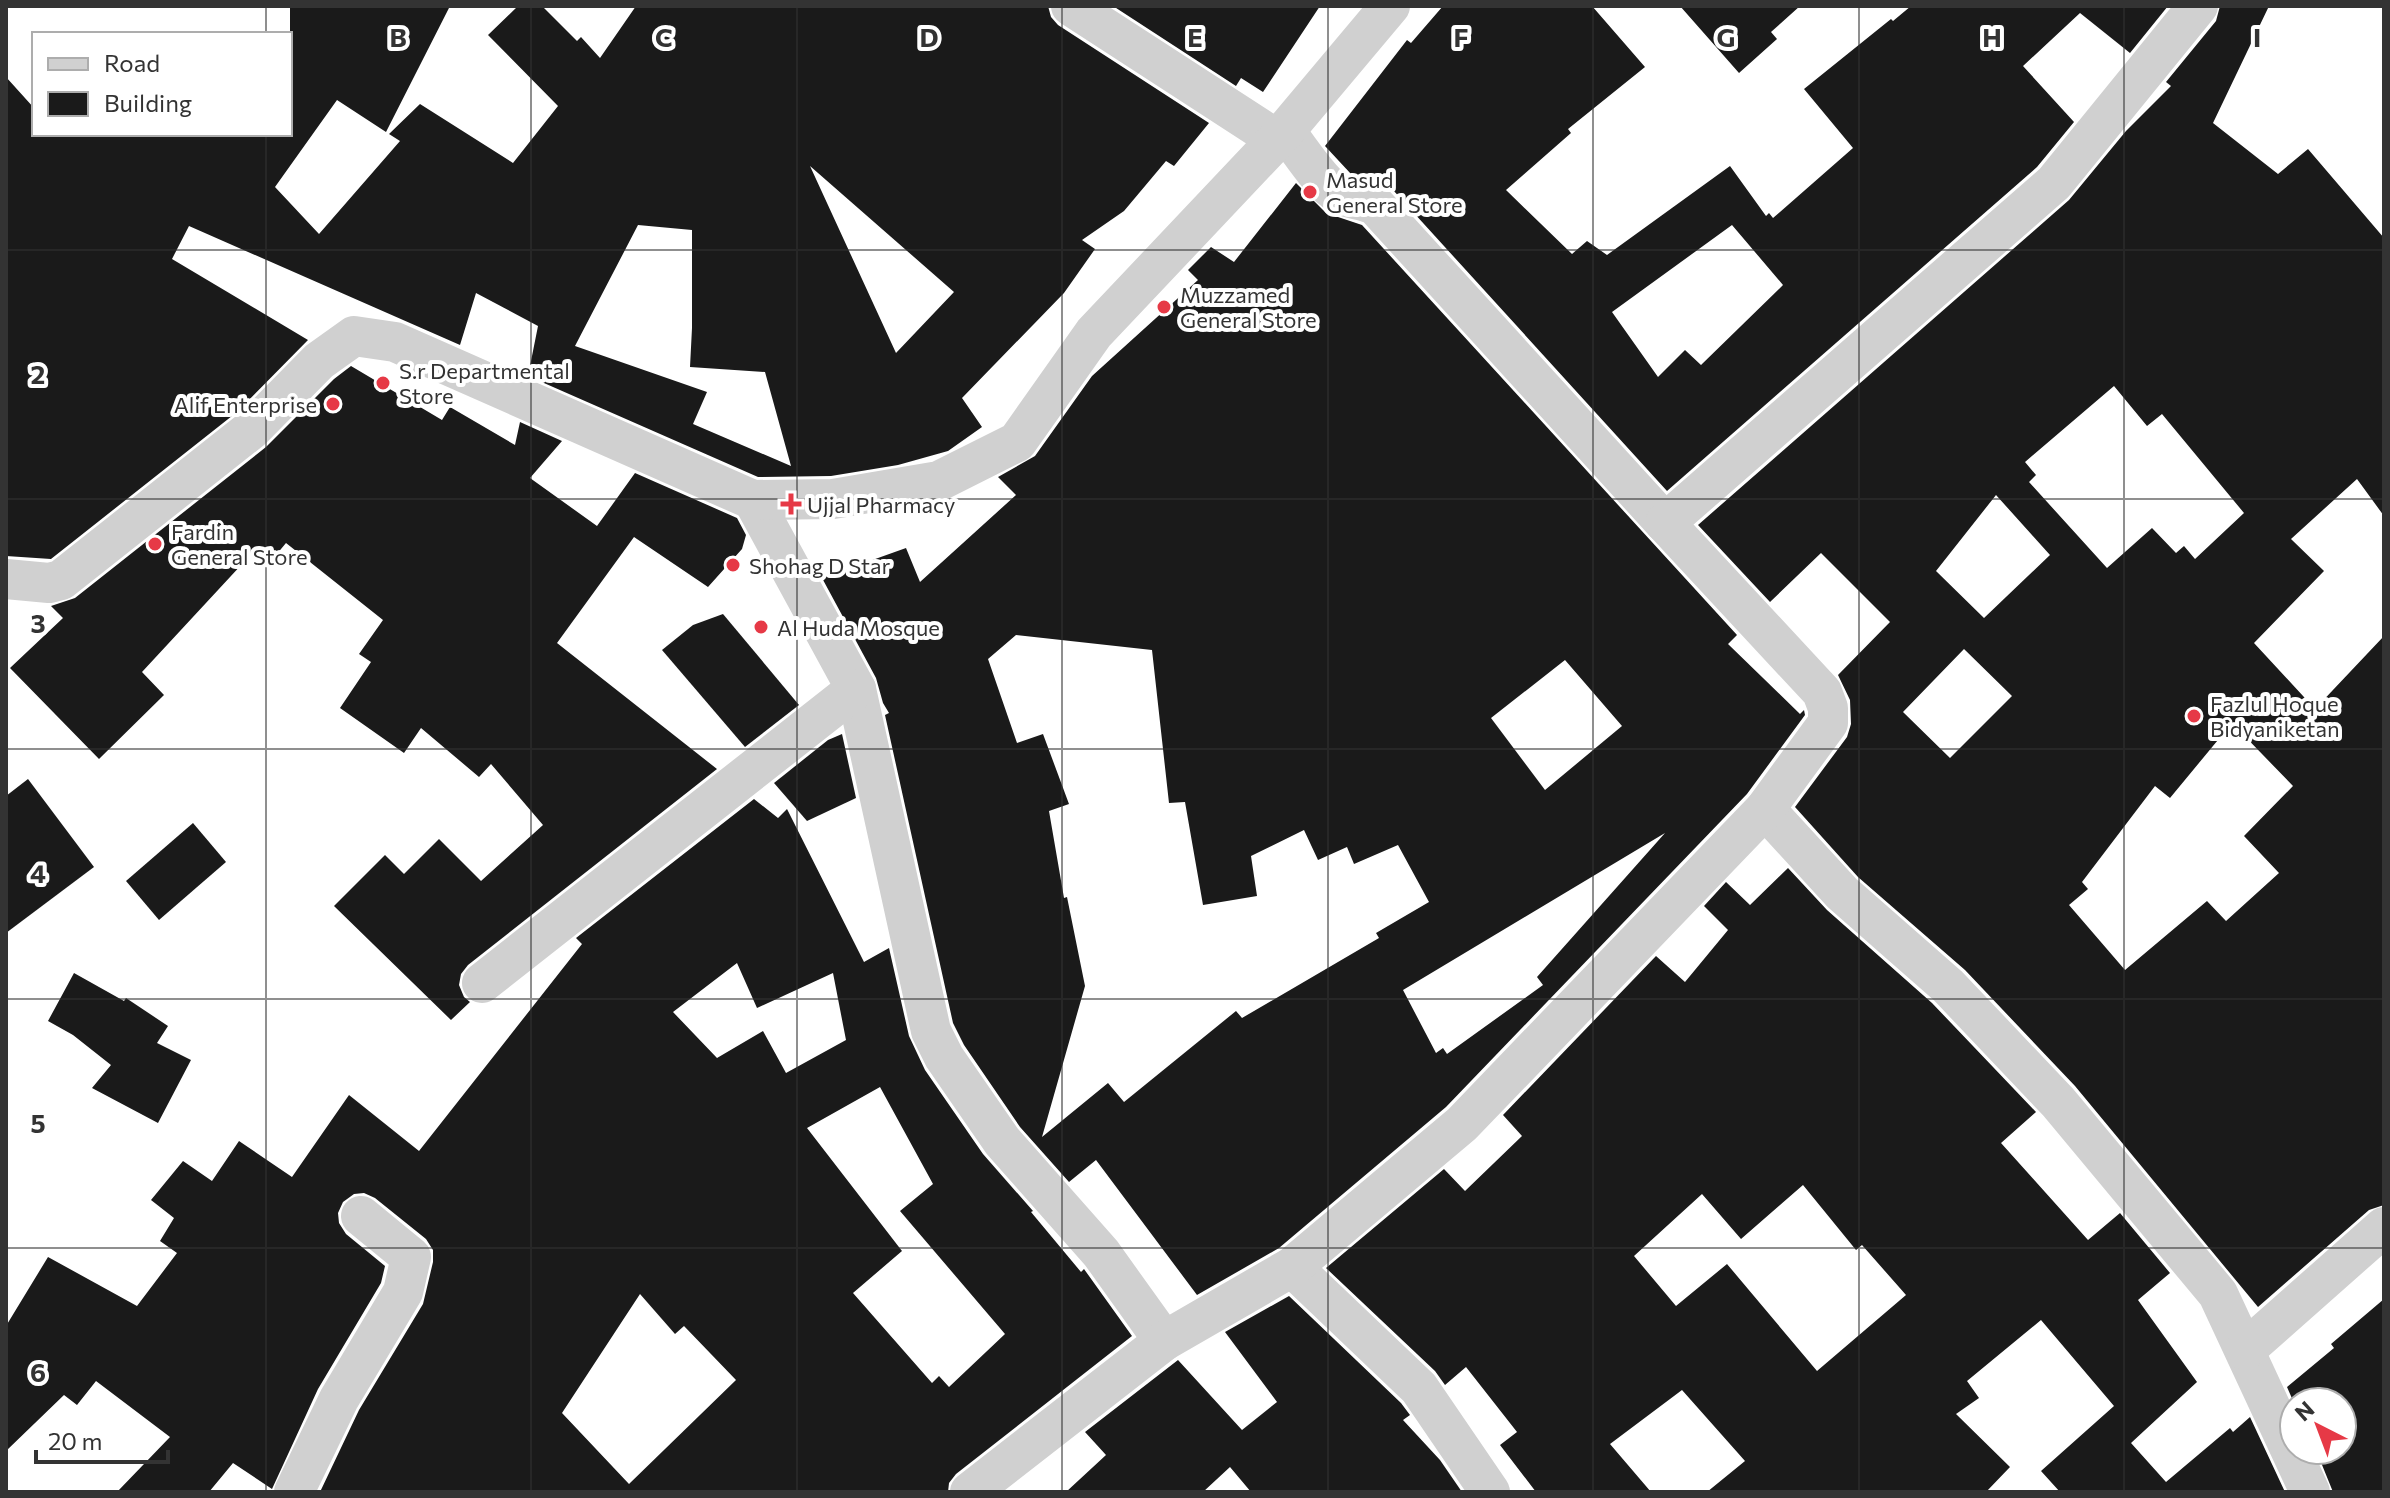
<svg xmlns="http://www.w3.org/2000/svg" width="2390" height="1498" font-family="Commissioner,sans-serif">
<style>
.building{fill:#1a1a1a;fill-rule:evenodd}
.lines{fill:none;stroke-linecap:round;stroke-linejoin:round}
.street{stroke:#d0d0d0;stroke-width:40}
.grid{fill:none;stroke:#333;stroke-width:2;stroke-opacity:0.55}
.poi-dot{fill:#e63946;stroke:#fff;stroke-width:3}
.labels{text-anchor:middle;dominant-baseline:central;stroke-width:8;stroke-linejoin:round;paint-order:stroke}
.poi-label{font-size:22px;fill:#333;stroke:#fff;text-anchor:start}
.grid-label{font-size:26px;text-anchor:middle;font-weight:bold;fill:#333;stroke:#fff;stroke-width:8;stroke-linejoin:round;paint-order:stroke}
</style>
<rect width="100%" height="100%" fill="#fff"/>
<g class="building">
<path d="M290,6H450L386,132L337,100L275,187L319,234L400,141L389,134L420,104L513,163L558,106L488,35L518,6H542L577,41L581,37L600,58L636,6H1048L1051,17L1058,25L1209,123L1174,166L1166,161L1124,211L1082,240L1095,249L1064,293L962,398L982,427L948,451L898,465L831,476L758,477L528,376L538,326L476,293L460,345L189,226L172,259L308,340L237,412L51,559L6,556V77L34,108V134H290ZM810,166L954,292L896,353ZM638,225L692,230V328L690,367L765,372L791,466L693,424L707,392L575,346Z"/>
<polygon points="1113,6 1320,6 1263,92 1241,78 1236,86"/>
<path d="M1443,6H1592L1645,67L1568,129L1571,133L1506,190L1572,254L1587,241L1607,255L1730,166L1766,216L1769,213L1773,218L1853,148L1804,89L1891,19L1893,21L1911,6H2168L2130,53L2080,13L2023,66L2074,122L2037,167L1667,491L1393,190L1379,182L1351,174L1325,146L1407,40L1411,43ZM1732,225L1783,285L1701,365L1685,350L1658,377L1612,312Z"/>
<polygon points="1680,6 1800,6 1771,32 1777,39 1739,73"/>
<path d="M2220,6H2269L2213,123L2278,174L2308,149L2384,238V516L2357,479L2291,539L2324,571L2254,643L2315,709L2384,636V1205L2369,1210L2258,1307L2075,1086L1965,970L1858,877L1795,807L1847,737L1851,724L1850,700L1838,675L1890,622L1821,553L1770,602L1698,525L2069,200L2126,131L2171,86L2166,82L2216,21ZM2114,386L2147,426L2162,414L2244,513L2195,559L2184,546L2176,553L2152,528L2107,568L2029,482L2036,475L2025,462ZM1996,495L2050,555L1984,618L1936,571ZM1964,649L2012,696L1950,758L1903,712ZM2232,723L2293,786L2244,836L2279,873L2226,921L2207,901L2125,970L2069,905L2088,889L2082,882L2155,786L2170,798Z"/>
<path d="M1296,183L1326,213L1362,225L1737,635L1728,644L1800,714L1804,710L1805,715L1747,794L1446,1107L1279,1248L1197,1295L1096,1160L1069,1182L1020,1127L964,1045L953,1023L885,715L889,713L883,703L876,678L822,578L906,548L920,582L1016,495L998,477L1035,456L1092,376L1198,280L1188,270L1211,247L1234,262ZM1016,635L1152,650L1169,803L1185,802L1203,905L1257,896L1251,856L1304,830L1318,860L1347,847L1354,864L1398,845L1429,902L1376,933L1379,938L1242,1018L1236,1011L1124,1102L1108,1083L1042,1137L1085,986L1067,897L1064,898L1049,811L1069,804L1043,734L1017,743L988,659ZM1565,660L1622,726L1545,790L1491,718ZM1665,833L1537,977L1543,985L1447,1054L1443,1048L1436,1053L1403,990Z"/>
<polygon points="351,366 442,420 450,407 515,445 520,422 562,441 530,478 597,526 635,473 737,518 746,535 742,549 708,587 634,537 557,643 717,769 468,965 461,974 459,985 464,997 470,1002 451,1020 334,906 385,855 404,874 439,839 481,881 543,825 491,764 479,777 421,728 404,753 340,708 371,662 359,654 383,620 286,543 271,561 256,549 142,672 164,695 99,759 10,668 63,618 51,606 75,598 266,447 334,379"/>
<polygon points="723,614 799,705 745,747 662,650 693,625"/>
<polygon points="842,734 856,798 807,821 774,783 828,740"/>
<polygon points="28,779 94,867 6,933 6,796"/>
<path d="M754,799L778,818L787,809L864,962L889,948L909,1036L925,1070L983,1154L1033,1211L1031,1212L1081,1272L1084,1269L1132,1336L956,1474L949,1483L948,1492H320L359,1410L423,1304L433,1262V1250L426,1239L375,1198L364,1193L354,1194L343,1202L338,1213L339,1223L346,1234L385,1266L381,1283L318,1389L272,1489L233,1463L209,1492H117L170,1437L96,1381L77,1405L64,1395L6,1451V1326L48,1257L137,1306L177,1253L160,1241L174,1218L151,1200L183,1161L212,1181L239,1141L292,1177L349,1095L419,1151L582,944L576,938ZM737,963L757,1008L833,973L846,1040L786,1073L763,1031L717,1058L673,1012ZM880,1087L933,1184L900,1211L1005,1334L949,1387L939,1376L932,1383L853,1293L902,1251L807,1128ZM640,1294L675,1334L684,1326L736,1380L629,1484L562,1413Z"/>
<polygon points="193,823 226,862 159,920 126,881"/>
<path d="M1788,868L1827,910L1932,1003L2036,1112L2001,1143L2088,1240L2120,1213L2170,1273L2138,1300L2197,1382L2131,1443L2166,1482L2230,1428L2233,1432L2250,1417L2285,1492H2060L2041,1471L2114,1406L2041,1320L1967,1381L1979,1398L1956,1414L2010,1467L1986,1492H1707L1745,1461L1682,1390L1610,1444L1651,1492H1536L1500,1445L1517,1432L1466,1367L1445,1385L1435,1371L1326,1268L1444,1169L1465,1191L1522,1136L1503,1115L1656,956L1685,982L1728,930L1704,906L1726,882L1750,905ZM1803,1185L1856,1250L1862,1245L1906,1295L1817,1371L1727,1264L1676,1306L1634,1256L1702,1194L1741,1239Z"/>
<polygon points="74,973 124,1001 126,998 168,1026 157,1043 191,1060 158,1123 92,1088 111,1065 73,1035 48,1021"/>
<polygon points="1289,1296 1401,1403 1410,1415 1403,1420 1440,1460 1462,1492 1251,1492 1230,1467 1203,1492 1066,1492 1106,1455 1085,1432 1178,1360 1242,1430 1277,1402 1225,1332"/>
<polygon points="2384,1299 2384,1492 2333,1492 2316,1450 2342,1450 2342,1402 2294,1403 2287,1387 2334,1348 2331,1344"/>
</g>
<g class="lines">
<g class="street">
<polyline points="1071,6 1276,139"/>
<path d="M1285,131C1299,148 1320,183 1339,194C1350,200 1364,199 1376,206L1665,523"/>
<polyline points="753,500 856,689 931,1031 944,1057 1002,1141 1101,1253 1164,1341"/>
<polyline points="6,579 49,583 61,580 252,429 319,361 354,336 395,342 753,500 833,499 939,481 1017,442 1094,333 1285,131 1390,6"/>
<polyline points="1765,809 1842,893 1948,986 2058,1102 2218,1294 2310,1492"/>
<polyline points="482,983 856,689"/>
<polyline points="1292,1267 1419,1388 1490,1492"/>
<polyline points="2245,1350 2384,1227"/>
<polyline points="294,1492 339,1399 403,1292 411,1257 361,1216"/>
<polyline points="970,1492 1164,1341 1292,1267 1462,1124 1765,809 1828,723 1828,708 1822,692 1665,523 2054,183 2198,6"/>
</g>
</g>
<path class="grid" d="M266,6V34M531,6V1492M797,6V1492M1062,6V1492M1328,6V1492M1593,6V1492M1859,6V1492M2124,6V1492M266,134V1492M6,250H2384M6,499H2384M6,749H2384M6,999H2384M6,1248H2384"/>
<g class="poi-dot">
<circle cx="1310" cy="192" r="8"/>
<circle cx="1164" cy="307" r="8"/>
<circle cx="383" cy="383" r="8"/>
<circle cx="333" cy="404" r="8"/>
<path d="M787 492h8v8h8v8h-8v8h-8v-8h-8v-8h8z"/>
<circle cx="155" cy="544" r="8"/>
<circle cx="733" cy="565" r="8"/>
<circle cx="761" cy="627" r="8"/>
<circle cx="2194" cy="716" r="8"/>
</g>
<g class="labels">
<g class="poi-label">
<text x="1326" y="179">Masud<tspan x="1326" dy="25">General Store</tspan></text>
<text x="1180" y="294">Muzzamed<tspan x="1180" dy="25">General Store</tspan></text>
<text x="399" y="370">S.r Departmental<tspan x="399" dy="25">Store</tspan></text>
<text x="317" y="404" text-anchor="end">Alif Enterprise</text>
<text x="807" y="504">Ujjal Pharmacy</text>
<text x="171" y="531">Fardin<tspan x="171" dy="25">General Store</tspan></text>
<text x="749" y="565">Shohag D Star</text>
<text x="777" y="627">Al Huda Mosque</text>
<text x="2210" y="703">Fazlul Hoque<tspan x="2210" dy="25">Bidyaniketan</tspan></text>
</g>
</g>
<g class="grid-label">
<text x="398" y="47">B</text>
<text x="664" y="47">C</text>
<text x="929" y="47">D</text>
<text x="1195" y="47">E</text>
<text x="1461" y="47">F</text>
<text x="1726" y="47">G</text>
<text x="1992" y="47">H</text>
<text x="2257" y="47">I</text>
<text x="38" y="384">2</text>
<text x="38" y="633">3</text>
<text x="38" y="883">4</text>
<text x="38" y="1133">5</text>
<text x="38" y="1382">6</text>
</g>
<rect width="2390" height="1498" fill="none" stroke="#333333" stroke-width="16"/>
<rect x="32" y="32" width="260" height="104" fill="#ffffff" stroke="#adadad" stroke-width="2"/>
<rect x="48" y="58" width="40" height="12" fill="#d0d0d0" stroke="#adadad" stroke-width="2"/>
<text x="104" y="72" font-size="24" fill="#333333">Road</text>
<rect x="48" y="92" width="40" height="24" fill="#1a1a1a" stroke="#adadad" stroke-width="2"/>
<text x="104" y="112" font-size="24" fill="#333333">Building</text>
<g transform="translate(2318 1426) rotate(318)"><circle r="38" fill="#ffffff" stroke="#adadad" stroke-width="2"/>
<path d="M0-6L14 30L0 20L-14 30Z" fill="#e63946"/>
<text y="-12" font-size="22" font-weight="bold" text-anchor="middle" fill="#333333">N</text>
</g>
<path d="M36 1450v12h132v-12" fill="none" stroke="#333333" stroke-width="4"/>
<text x="48" y="1450" font-size="24" fill="#333333" stroke="#ffffff" stroke-width="6" paint-order="stroke">20 m</text>
</svg>
